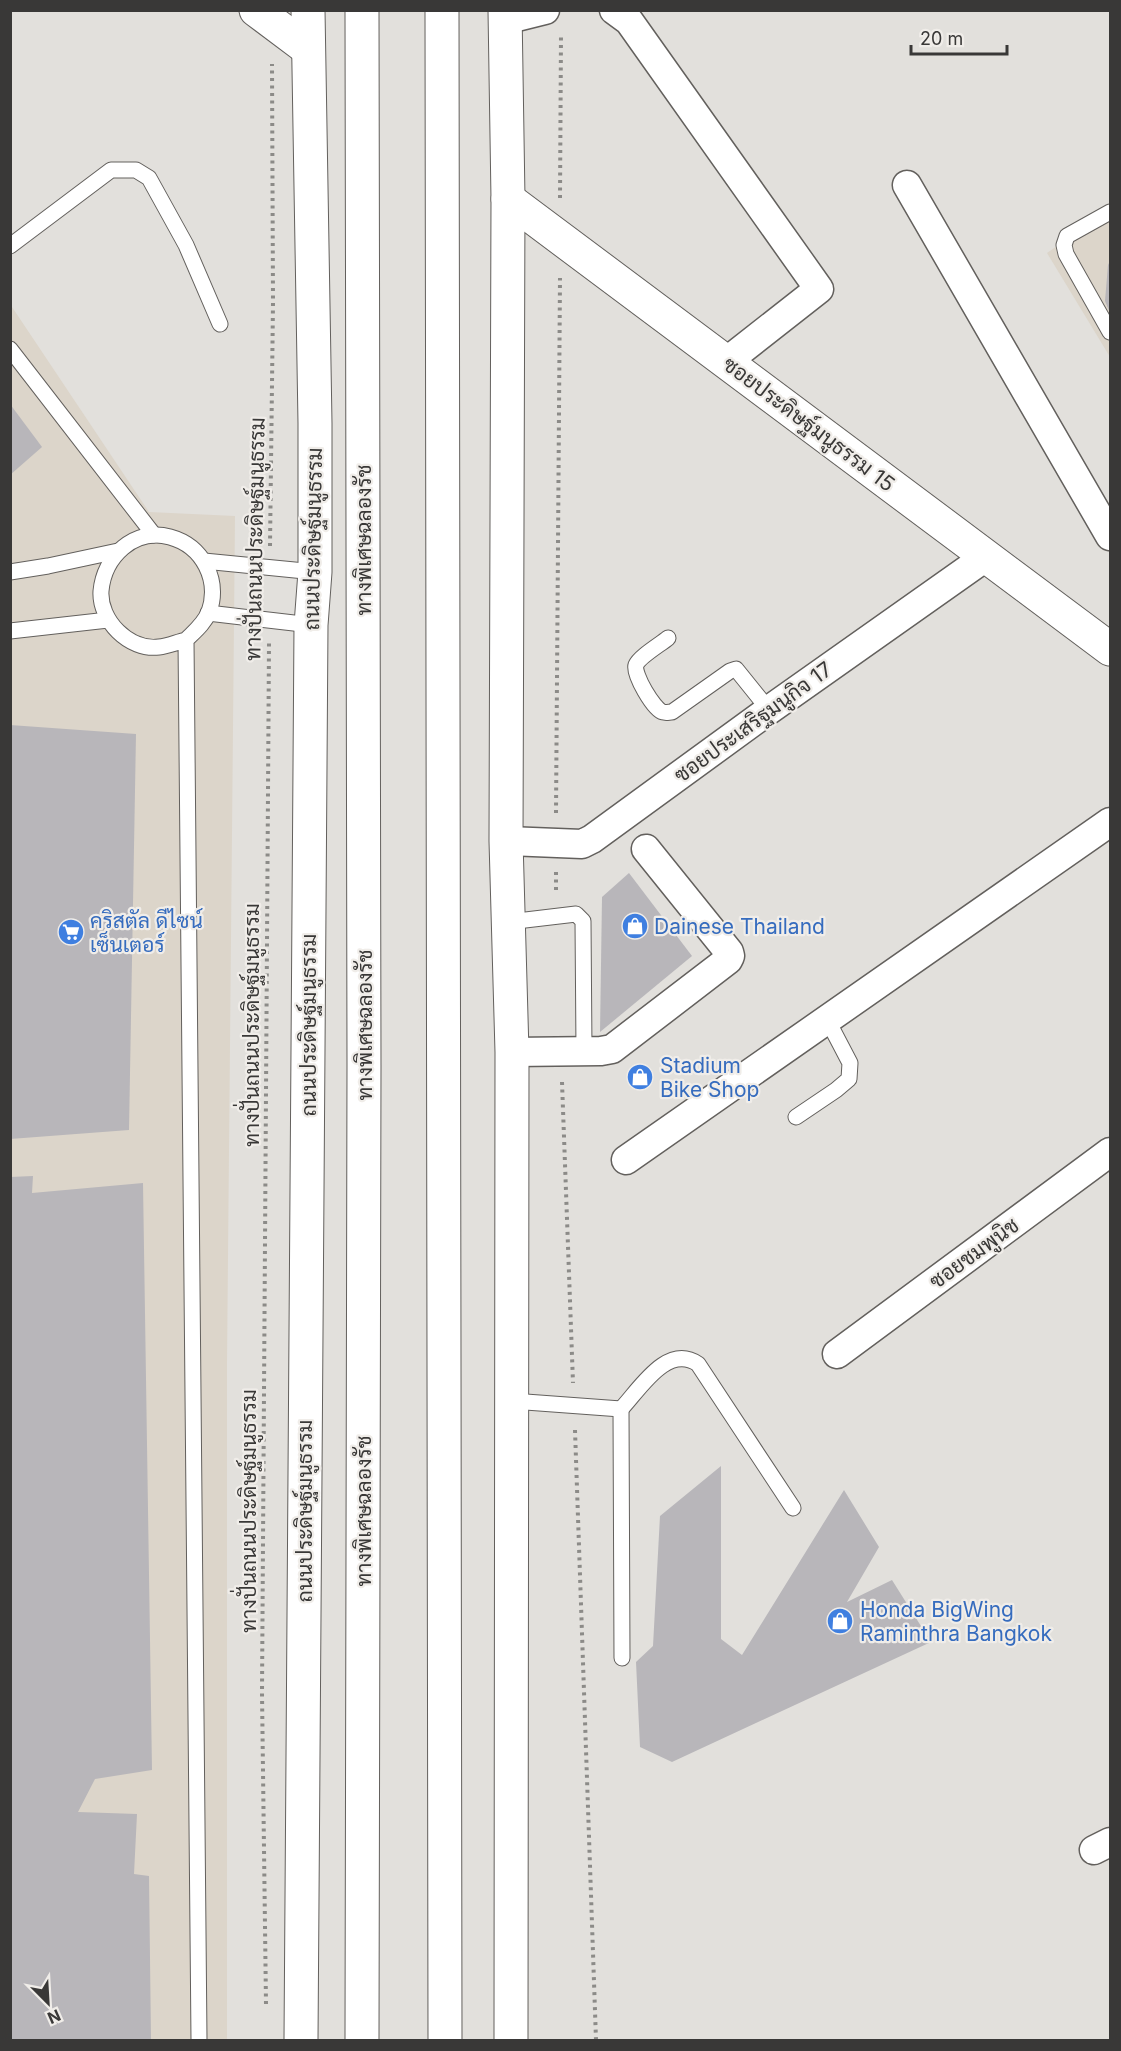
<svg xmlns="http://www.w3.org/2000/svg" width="1121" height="2051" font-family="Inter,Sarabun,sans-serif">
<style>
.built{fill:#dcd5ca}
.building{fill:#b8b6ba}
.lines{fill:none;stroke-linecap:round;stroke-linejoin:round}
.service-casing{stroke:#63605d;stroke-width:17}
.minor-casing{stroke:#63605d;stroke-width:31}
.tertiary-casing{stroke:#63605d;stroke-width:35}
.primary-casing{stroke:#63605d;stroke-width:35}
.motorway-casing{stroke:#63605d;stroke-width:35}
.path{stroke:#8c8b88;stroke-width:4;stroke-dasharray:3 4.5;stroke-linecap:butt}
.service{stroke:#fff;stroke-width:15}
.minor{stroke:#fff;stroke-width:28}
.tertiary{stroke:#fff;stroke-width:33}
.primary{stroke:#fff;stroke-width:33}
.motorway{stroke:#fff;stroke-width:33}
.labels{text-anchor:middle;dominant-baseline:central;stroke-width:4.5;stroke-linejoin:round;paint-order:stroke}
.street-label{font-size:21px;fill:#393837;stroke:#f0ede9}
.shop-label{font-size:21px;fill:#366cbe;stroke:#f0ede9;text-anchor:start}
</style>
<rect width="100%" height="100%" fill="#e2e0dc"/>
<g class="built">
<polygon points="1110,209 1110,357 1047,253"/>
<polygon points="10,304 149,512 235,516 227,1363 227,2040 11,2040"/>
</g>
<g class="building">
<polygon points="1110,261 1110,313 1105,301 1108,265"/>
<polygon points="10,404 42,447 10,475"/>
<polygon points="10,725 136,734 129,1130 10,1139"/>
<polygon points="629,873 692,956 600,1032 602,897"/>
<polygon points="33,1176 32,1193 143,1183 152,1770 95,1779 78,1812 137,1814 134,1874 149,1876 151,2040 10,2040 10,1177"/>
<polygon points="721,1466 721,1639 742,1655 844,1490 879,1547 847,1602 892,1580 931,1642 672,1762 640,1747 636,1662 653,1646 660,1516"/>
</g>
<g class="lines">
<defs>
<g id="service">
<polyline points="1110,212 1067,236 1064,245 1066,254 1110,332"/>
<polyline points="10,246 111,170 136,170 149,178 186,245 220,324"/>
<polyline points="10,349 154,535"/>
<polyline points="204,561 315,572"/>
<polyline points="10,572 48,566 118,551"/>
<polyline points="208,613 311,625"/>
<polyline points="10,631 108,620"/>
<path d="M668,638C661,644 639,657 636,665C633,674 654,710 663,712C666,713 669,712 672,712L730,671L736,669L769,710"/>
<path d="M186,640C177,642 168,646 159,647C129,651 99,620 101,591C104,557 134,527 170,537C203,546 220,580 209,612C204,624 195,631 186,640L199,2040"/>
<polyline points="508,922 576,914 583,921 584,1050"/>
<polyline points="796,1117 836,1090 849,1079 850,1063 827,1019"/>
<polyline points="512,1401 621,1409 622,1658"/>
<path d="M621,1409C640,1389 667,1343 698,1364L793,1508"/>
</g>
<g id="minor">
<polyline points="614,10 629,21 819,289 726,362"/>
<polyline points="505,20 545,10"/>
<polyline points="907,185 1110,536"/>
<polyline points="506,841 582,844 592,839 769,710 987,556"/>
<polyline points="512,1052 601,1051 612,1049 728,960 730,956 729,952 646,849"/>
<polyline points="626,1160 1110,822"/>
<polyline points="837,1354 1110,1152"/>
<polyline points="1094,1850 1110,1842"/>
</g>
<g id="tertiary">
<polyline points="256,10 308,49"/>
<polyline points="508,199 1110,649"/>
</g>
<g id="primary">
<polyline points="505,10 508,199 506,841 512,1052 511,2040"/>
<polyline points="301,2040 311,625 315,572 315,423 308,10"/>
</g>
<g id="motorway">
<polyline points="362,10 364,1065 362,2040"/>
<polyline points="442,10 445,2040"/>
</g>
</defs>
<use href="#service" class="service-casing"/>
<use href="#minor" class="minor-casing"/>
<use href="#tertiary" class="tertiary-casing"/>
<use href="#primary" class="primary-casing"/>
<use href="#motorway" class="motorway-casing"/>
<g class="path">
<polyline points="560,198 561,35"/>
<polyline points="270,546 273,303 272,64"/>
<polyline points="556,813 560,278"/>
<polyline points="556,872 556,894"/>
<polyline points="562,1082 573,1383"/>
<polyline points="575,1430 596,2040"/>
<polyline points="266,2004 262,1693 269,643"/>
</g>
<use href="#service" class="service"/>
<use href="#minor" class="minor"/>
<use href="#tertiary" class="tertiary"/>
<use href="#primary" class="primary"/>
<use href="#motorway" class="motorway"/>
</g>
<defs>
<symbol id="shop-disc" viewBox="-11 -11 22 22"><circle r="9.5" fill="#3f7fe0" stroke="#f0ede9"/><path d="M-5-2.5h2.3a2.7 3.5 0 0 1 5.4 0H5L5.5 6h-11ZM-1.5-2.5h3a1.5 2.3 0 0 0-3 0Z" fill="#fff"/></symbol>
<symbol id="supermarket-disc" viewBox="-11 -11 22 22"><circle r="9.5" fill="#3f7fe0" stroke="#f0ede9"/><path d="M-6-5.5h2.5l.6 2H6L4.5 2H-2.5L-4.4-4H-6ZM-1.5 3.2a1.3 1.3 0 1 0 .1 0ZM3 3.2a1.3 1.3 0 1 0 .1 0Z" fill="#fff"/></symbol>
</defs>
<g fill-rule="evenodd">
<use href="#shop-disc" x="620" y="911" width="30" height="30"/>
<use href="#supermarket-disc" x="56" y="917" width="30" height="30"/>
<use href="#shop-disc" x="625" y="1062" width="30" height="30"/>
<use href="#shop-disc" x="825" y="1606" width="30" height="30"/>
</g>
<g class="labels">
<g class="street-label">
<text transform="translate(809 424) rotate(37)">ซอยประดิษฐ์มนูธรรม 15</text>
<text transform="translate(255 539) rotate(-89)">ทางปั่นถนนประดิษฐ์มนูธรรม</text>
<text transform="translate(313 539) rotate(-89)">ถนนประดิษฐ์มนูธรรม</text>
<text transform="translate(363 540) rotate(-90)">ทางพิเศษฉลองรัช</text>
<text transform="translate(753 722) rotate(-36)">ซอยประเสริฐมนูกิจ 17</text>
<text transform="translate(251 1025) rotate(-90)">ทางปั่นถนนประดิษฐ์มนูธรรม</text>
<text transform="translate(308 1025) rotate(-90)">ถนนประดิษฐ์มนูธรรม</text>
<text transform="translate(364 1025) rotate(-90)">ทางพิเศษฉลองรัช</text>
<text transform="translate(974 1253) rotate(-36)">ซอยชมพูนิช</text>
<text transform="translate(248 1511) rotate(-90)">ทางปั่นถนนประดิษฐ์มนูธรรม</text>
<text transform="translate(304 1511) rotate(-90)">ถนนประดิษฐ์มนูธรรม</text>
<text transform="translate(363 1511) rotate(-90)">ทางพิเศษฉลองรัช</text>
</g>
<g class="shop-label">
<text x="90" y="920">คริสตัล ดีไซน์<tspan x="90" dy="24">เซ็นเตอร์</tspan></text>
<text x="654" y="926">Dainese Thailand</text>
<text x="660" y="1065">Stadium<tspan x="660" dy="24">Bike Shop</tspan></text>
<text x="860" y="1609">Honda BigWing<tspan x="860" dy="24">Raminthra Bangkok</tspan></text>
</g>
</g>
<rect width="1121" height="2051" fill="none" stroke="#393837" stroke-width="24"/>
<g transform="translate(48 2003) rotate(156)" stroke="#f0ede9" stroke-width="4.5" paint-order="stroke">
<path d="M0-4.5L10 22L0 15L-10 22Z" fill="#393837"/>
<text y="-9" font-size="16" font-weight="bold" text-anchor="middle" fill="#393837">N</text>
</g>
<path d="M911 45v9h96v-9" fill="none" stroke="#393837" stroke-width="3"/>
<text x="920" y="45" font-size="18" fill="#393837" stroke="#f0ede9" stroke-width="4.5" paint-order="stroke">20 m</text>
</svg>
